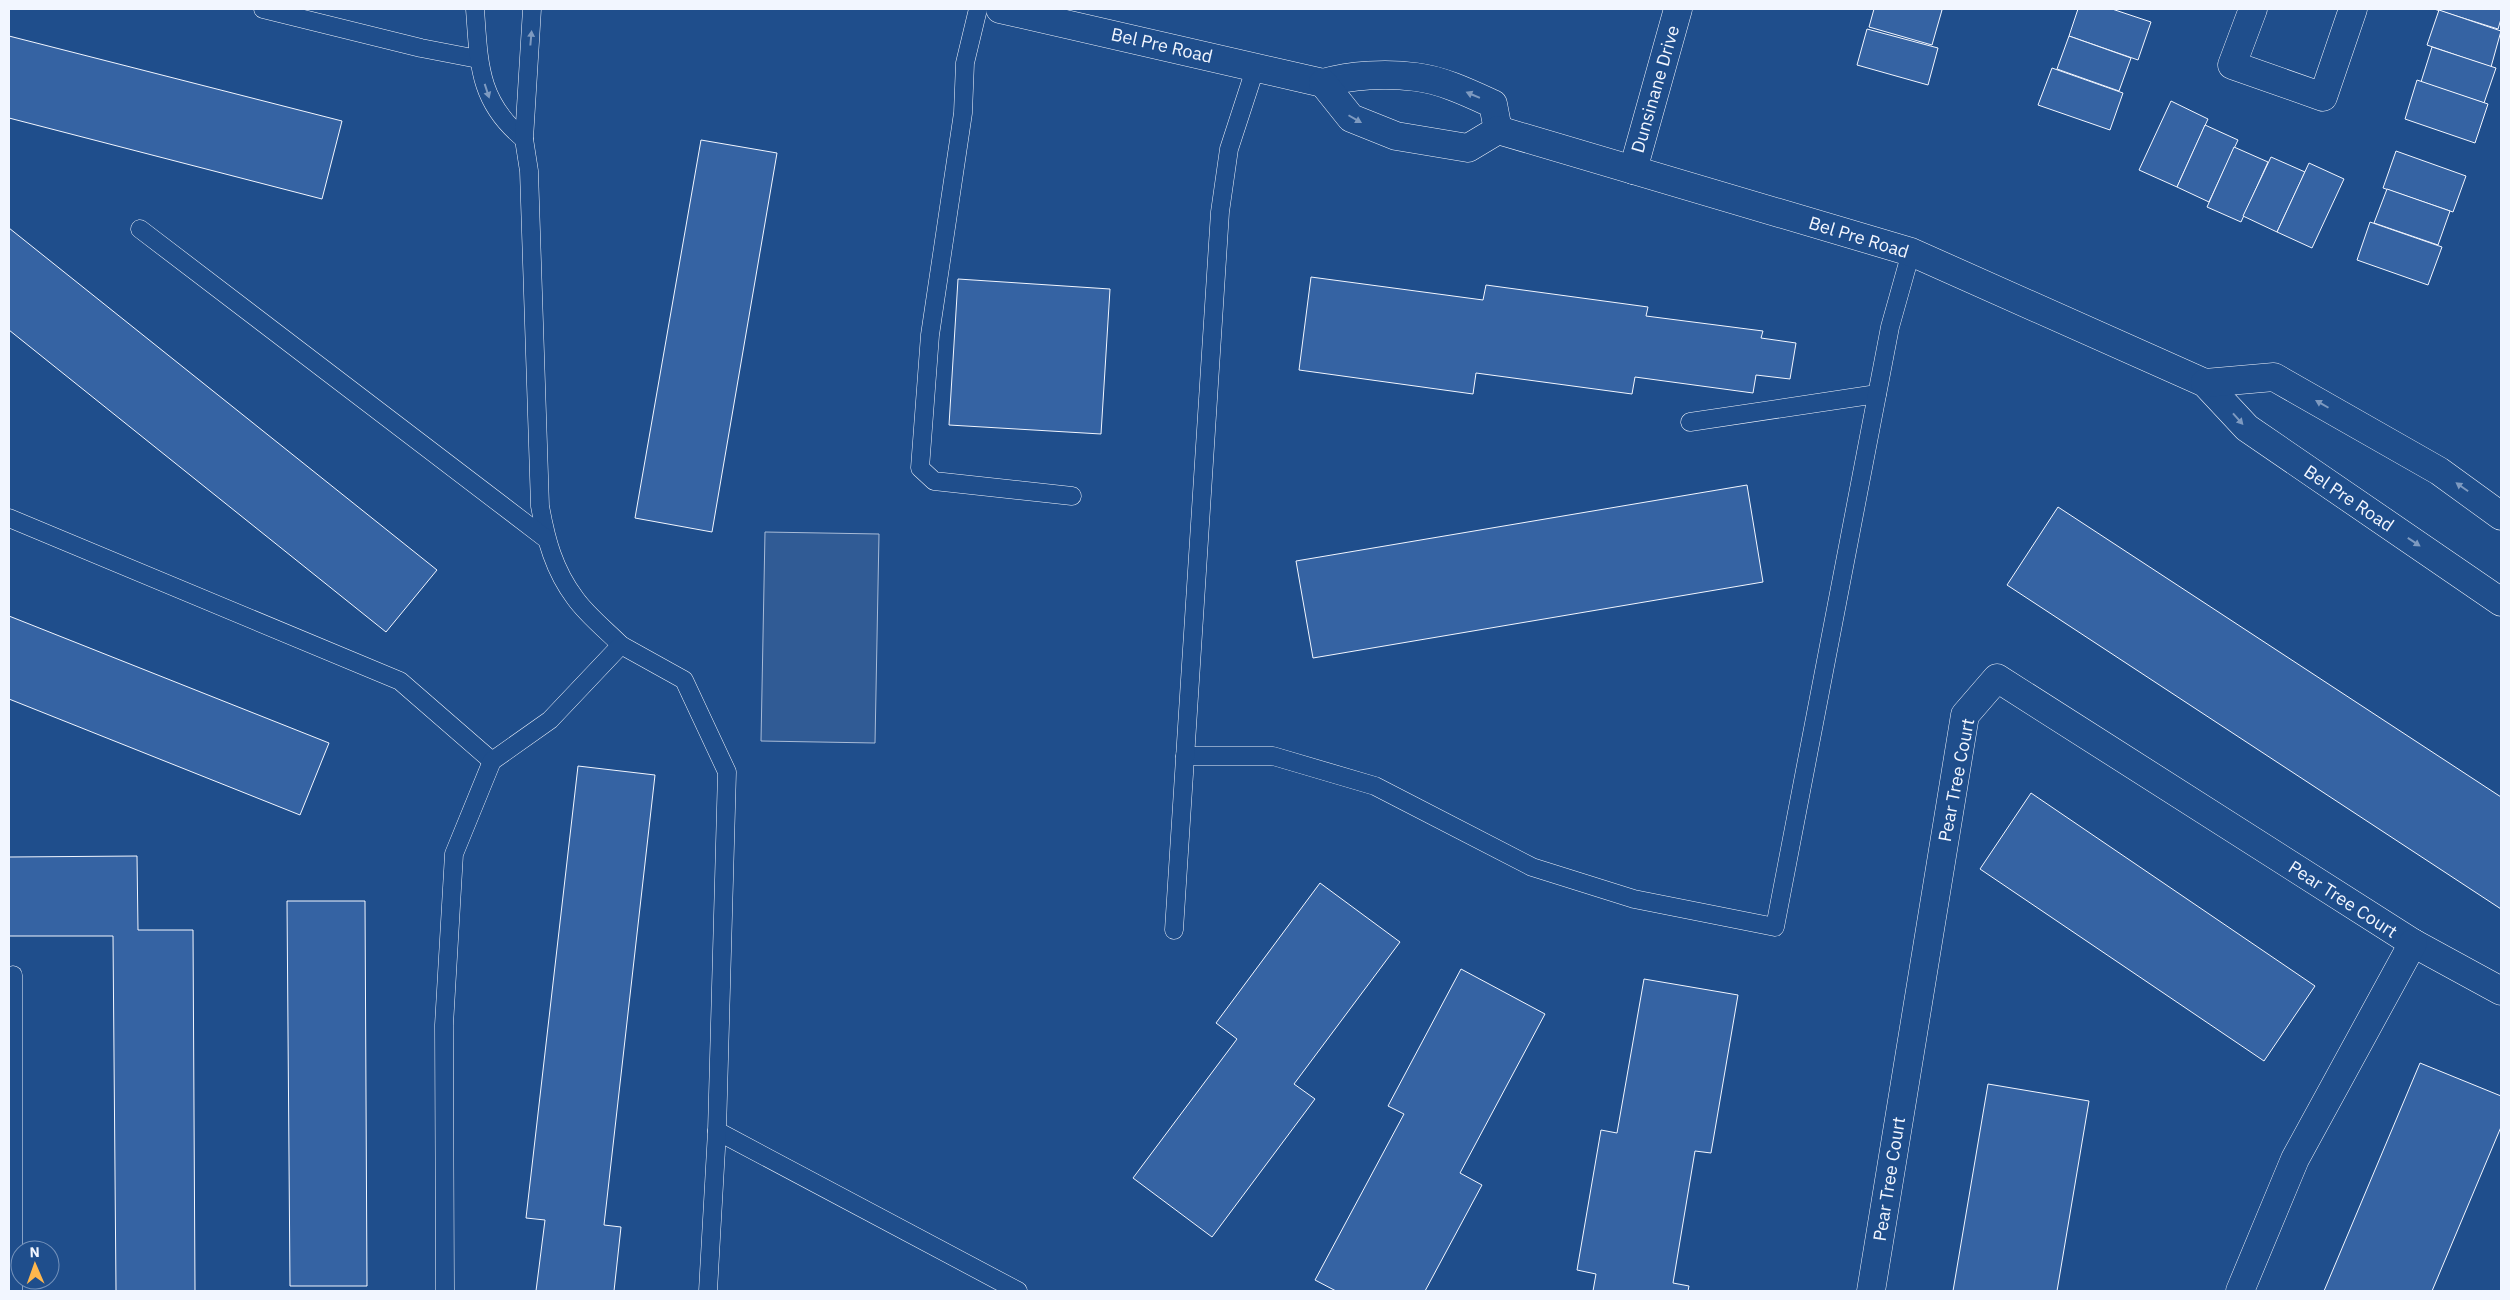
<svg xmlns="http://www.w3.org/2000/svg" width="2510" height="1300" font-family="'IBM Plex Sans',sans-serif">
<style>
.built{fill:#305b95;stroke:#a8bbd7}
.building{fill:#3563a3;stroke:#f2f6ff}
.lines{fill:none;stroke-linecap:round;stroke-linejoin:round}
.lane-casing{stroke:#f2f6ff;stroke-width:19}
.street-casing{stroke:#f2f6ff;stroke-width:29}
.secondary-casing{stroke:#f2f6ff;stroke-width:29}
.lane{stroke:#1f4e8c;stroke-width:18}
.street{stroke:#1f4e8c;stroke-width:28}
.secondary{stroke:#1f4e8c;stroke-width:28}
.oneway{fill:#7e9ac0}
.labels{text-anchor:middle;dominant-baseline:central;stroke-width:4;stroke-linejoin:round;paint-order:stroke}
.street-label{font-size:18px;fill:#f2f6ff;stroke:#1f4e8c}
</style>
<rect width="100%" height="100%" fill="#1f4e8c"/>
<polygon class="built" points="765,532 879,534 875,743 761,741"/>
<g class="building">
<polygon points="1874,9 1939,9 1942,10 1932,45 1869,27"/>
<polygon points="2078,9 2112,9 2151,22 2138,60 2069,36"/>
<polygon points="2434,9 2501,9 2501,19 2498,29"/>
<polygon points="2439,10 2501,31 2491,67 2427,45"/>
<polygon points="1867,29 1938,48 1928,85 1857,65"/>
<polygon points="9,36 342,121 322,199 9,118"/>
<polygon points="2069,36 2131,58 2119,91 2057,69"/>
<polygon points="2432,47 2496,68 2484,103 2421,82"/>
<polygon points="2052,68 2123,93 2110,130 2038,105"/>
<polygon points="2417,80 2488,104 2475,143 2405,119"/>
<polygon points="2171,101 2208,119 2177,187 2139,170"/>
<polygon points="2205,125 2238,140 2209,202 2177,187"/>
<polygon points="701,140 777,153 712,532 635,518"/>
<polygon points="2234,147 2268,162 2241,222 2207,207"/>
<polygon points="2396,151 2466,176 2453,212 2383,188"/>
<polygon points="2271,157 2305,172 2277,232 2243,216"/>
<polygon points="2309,163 2344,179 2312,248 2277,232"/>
<polygon points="2387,189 2450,211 2438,245 2374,223"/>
<polygon points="2370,222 2442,247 2428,285 2357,260"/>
<polygon points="9,228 437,570 386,632 9,330"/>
<polygon points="1311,277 1483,300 1486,285 1648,307 1646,316 1763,331 1761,338 1796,343 1790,379 1756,375 1753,393 1635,377 1632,394 1476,373 1473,394 1299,370"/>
<polygon points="958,279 1110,289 1101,434 949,425"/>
<polygon points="1747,485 1763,582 1313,658 1296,561"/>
<polygon points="2058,507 2501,797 2501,909 2007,585"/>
<polygon points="9,616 329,743 300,815 9,699"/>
<polygon points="578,766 655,775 604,1225 621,1227 614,1291 536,1291 545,1220 526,1218"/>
<polygon points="2031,793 2315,986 2264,1061 1980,869"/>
<polygon points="137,856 138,930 193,930 195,1291 116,1291 113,936 9,936 9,857"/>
<polygon points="1320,883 1400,942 1294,1084 1315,1099 1212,1237 1133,1178 1237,1039 1216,1023"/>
<polygon points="287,901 365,901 367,1286 290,1286"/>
<polygon points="1461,969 1545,1014 1460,1173 1482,1185 1425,1291 1336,1291 1315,1280 1404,1114 1388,1106"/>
<polygon points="1644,979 1738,995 1711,1153 1695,1151 1673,1283 1689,1286 1688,1291 1593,1291 1596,1274 1577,1270 1601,1130 1617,1133"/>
<polygon points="2420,1063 2501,1096 2501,1127 2432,1291 2324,1291"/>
<polygon points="1988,1084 2089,1101 2057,1291 1953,1291"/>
</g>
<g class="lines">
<defs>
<g id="lane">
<polyline points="263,9 421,48 478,59"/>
<path d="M475,9C479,63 478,102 524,139"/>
<path d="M532,9L524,139L529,171L540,506C546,540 554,570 575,598C587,615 606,630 621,645"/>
<polyline points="978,9 965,63 963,113 930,335 920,468 934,481 1072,496"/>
<polyline points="140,229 545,538"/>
<polyline points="1690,422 1877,394"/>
<polyline points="9,518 400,681 492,761"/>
<polyline points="1185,756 1273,756 1375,786 1532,867 1634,899 1775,927 1890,327 1911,252"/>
<polyline points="1174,930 1220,212 1229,149 1256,66"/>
<polyline points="13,975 13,1291"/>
<polyline points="717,1131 1018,1291"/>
<polyline points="445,1291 444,1025 454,854 492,761 550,720 621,645 684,680 727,772 717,1131 708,1291"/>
</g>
<g id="street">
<polyline points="2253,9 2232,65 2323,97 2353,9"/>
<polyline points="1633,170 1678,9"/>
<polyline points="1871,1291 1965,715 1997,678 2413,943 2501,991"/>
<polyline points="2240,1291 2295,1159 2413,943"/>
</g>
<g id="secondary">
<path d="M1000,9L1323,83C1351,75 1386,73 1416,77C1442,80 1469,93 1493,104L1498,130"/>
<polyline points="1323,83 1351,118 1396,136 1468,148 1498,130 1911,252 2205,383 2247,428 2501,602"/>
<polyline points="2205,383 2274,377 2439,471 2501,516"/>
</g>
</defs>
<use href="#lane" class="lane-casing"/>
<use href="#street" class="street-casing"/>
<use href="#secondary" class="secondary-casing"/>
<use href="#lane" class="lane"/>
<use href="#street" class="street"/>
<use href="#secondary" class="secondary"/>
</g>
<defs><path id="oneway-solid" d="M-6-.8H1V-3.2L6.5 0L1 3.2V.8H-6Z" transform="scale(1.25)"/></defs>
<g class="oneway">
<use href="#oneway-solid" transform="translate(531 38) rotate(-85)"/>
<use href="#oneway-solid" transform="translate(487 91) rotate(72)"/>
<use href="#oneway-solid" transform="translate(1473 95) rotate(-157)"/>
<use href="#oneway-solid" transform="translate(1355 119) rotate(30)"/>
<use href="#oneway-solid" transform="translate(2322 404) rotate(-150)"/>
<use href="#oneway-solid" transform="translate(2238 419) rotate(48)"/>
<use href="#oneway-solid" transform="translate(2462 487) rotate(-145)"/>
<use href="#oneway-solid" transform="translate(2414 542) rotate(34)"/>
</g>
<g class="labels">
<g class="street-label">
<text transform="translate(1162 45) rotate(13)">Bel Pre Road</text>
<text transform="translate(1655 89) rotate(-74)">Dunsinane Drive</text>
<text transform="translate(1859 237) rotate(17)">Bel Pre Road</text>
<text transform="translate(2349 498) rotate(34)">Bel Pre Road</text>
<text transform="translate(1956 780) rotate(-79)">Pear Tree Court</text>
<text transform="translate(2343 899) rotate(33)">Pear Tree Court</text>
<text transform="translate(1889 1179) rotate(-81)">Pear Tree Court</text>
</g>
</g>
<rect width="2510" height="1300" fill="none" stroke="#f2f6ff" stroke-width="20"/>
<g transform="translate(35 1265) rotate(358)"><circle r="24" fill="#1f4e8c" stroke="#7391ba"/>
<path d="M0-4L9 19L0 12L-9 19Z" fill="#ffb74d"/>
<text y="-8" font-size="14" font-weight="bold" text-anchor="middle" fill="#f2f6ff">N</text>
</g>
</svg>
